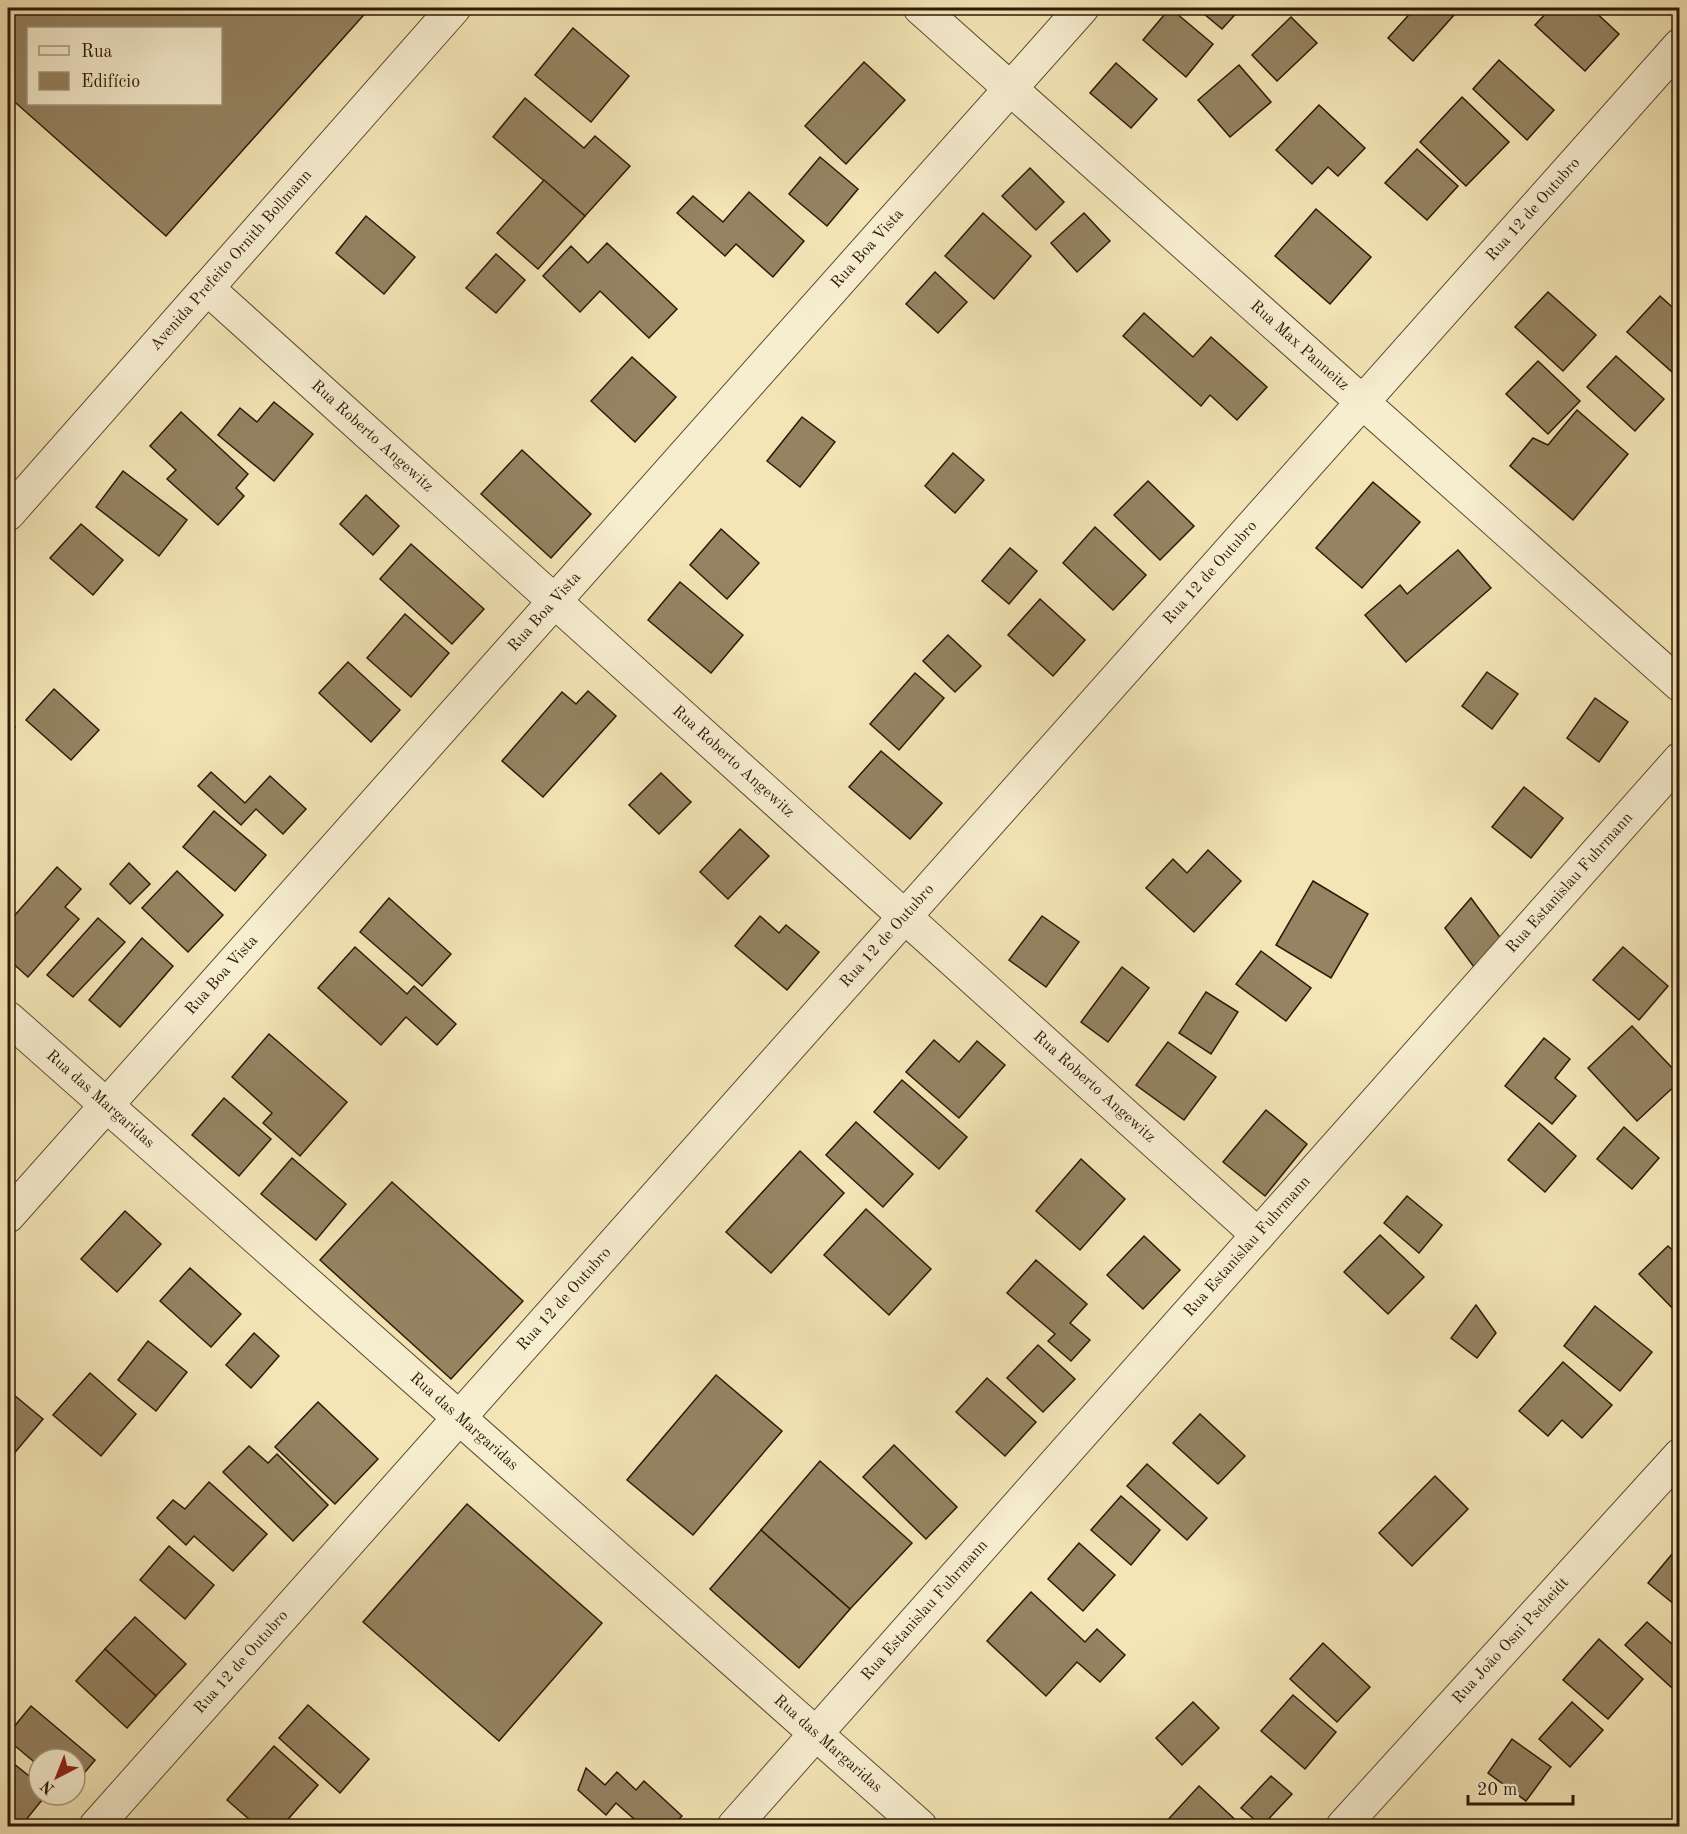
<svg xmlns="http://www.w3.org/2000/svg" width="1687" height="1834" font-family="'Old Standard TT',serif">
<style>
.building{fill:#958362;stroke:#2f1906;stroke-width:1.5;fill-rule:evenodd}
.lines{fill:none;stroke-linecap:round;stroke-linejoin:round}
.minor-casing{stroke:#604c32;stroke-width:35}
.minor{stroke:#f7eed0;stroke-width:33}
.labels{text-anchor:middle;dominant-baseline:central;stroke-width:6;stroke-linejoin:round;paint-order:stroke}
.street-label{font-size:16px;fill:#2f1906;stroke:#f7eed0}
</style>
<rect width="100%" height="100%" fill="#f3e5b6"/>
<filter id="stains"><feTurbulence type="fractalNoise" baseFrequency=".00333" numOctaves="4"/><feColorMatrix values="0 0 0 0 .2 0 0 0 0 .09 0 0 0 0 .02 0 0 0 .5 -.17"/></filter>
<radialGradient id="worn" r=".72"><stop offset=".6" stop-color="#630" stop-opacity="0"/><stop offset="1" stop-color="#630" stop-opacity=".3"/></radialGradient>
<g class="building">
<path d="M8,8H370L166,236L8,96ZM28,28H220V104H28Z"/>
<polygon points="1170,8 1213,44 1186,77 1143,40"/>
<polygon points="1197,8 1241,8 1222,29"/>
<polygon points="1415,8 1446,8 1454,15 1413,61 1388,38"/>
<polygon points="1551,8 1591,8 1619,34 1585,71 1535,25"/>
<polygon points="1291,17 1317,43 1277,81 1252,55"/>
<polygon points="573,28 629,76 591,122 535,75"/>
<polygon points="1499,60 1554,110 1527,140 1473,89"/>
<polygon points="864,62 905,100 846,164 805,126"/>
<polygon points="1116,63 1157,99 1131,128 1090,93"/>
<polygon points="1239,65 1271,102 1230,137 1198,100"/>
<polygon points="1462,97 1509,142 1466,186 1420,142"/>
<polygon points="525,98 584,148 595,136 630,166 585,216 493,137"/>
<polygon points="1319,105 1365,148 1338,176 1328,167 1312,184 1276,150"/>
<polygon points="1417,149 1458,186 1427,220 1385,183"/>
<polygon points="820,157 858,189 827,226 789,194"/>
<polygon points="1030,168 1064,202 1036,230 1002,196"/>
<polygon points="544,180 585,216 538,269 497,233"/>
<polygon points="749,192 804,241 773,277 736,244 725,256 677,213 693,196 723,222"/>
<polygon points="1316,209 1371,257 1330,304 1275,256"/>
<polygon points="983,213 1031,256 994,299 945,256"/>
<polygon points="1084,213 1110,241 1077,272 1051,243"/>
<polygon points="366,216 415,257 384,294 336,253"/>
<polygon points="607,243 677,309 649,338 600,291 580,312 543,276 571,246 588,263"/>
<polygon points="496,254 525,280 496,313 466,288"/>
<polygon points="935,272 967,302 938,333 906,304"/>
<polygon points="1548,292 1596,335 1563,371 1515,327"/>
<polygon points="1660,296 1680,314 1680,379 1627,332"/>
<polygon points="1144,313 1193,357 1211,337 1267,387 1237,420 1210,395 1201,406 1123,336"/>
<polygon points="1616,356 1664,399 1635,431 1587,387"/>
<polygon points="632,357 676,397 635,442 591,401"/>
<polygon points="1538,361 1580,401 1548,434 1506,394"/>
<polygon points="274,402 313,434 274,481 218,435 240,408 257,422"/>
<polygon points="1577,410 1628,454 1573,520 1510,466 1533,438 1548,445"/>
<polygon points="181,412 248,474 236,488 244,496 218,525 167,479 176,470 150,446"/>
<polygon points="802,417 835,442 800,487 767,461"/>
<polygon points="522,450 591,514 551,558 481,494"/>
<polygon points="953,453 984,480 955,513 925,486"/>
<polygon points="123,471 187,520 159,556 96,507"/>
<polygon points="1148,481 1194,526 1160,560 1114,515"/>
<polygon points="1373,482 1420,522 1362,588 1316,548"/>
<polygon points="366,495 399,526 373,555 340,524"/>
<polygon points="81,524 123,560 93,595 50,558"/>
<polygon points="1095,527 1146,575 1113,610 1063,563"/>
<polygon points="721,529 759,563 727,599 690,565"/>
<polygon points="411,544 484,609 452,644 380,579"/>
<polygon points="1010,548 1037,571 1009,604 982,581"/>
<polygon points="1458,550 1491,588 1406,662 1365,615 1400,585 1407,594"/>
<polygon points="680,582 743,635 711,673 648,620"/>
<polygon points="1040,599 1085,640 1053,676 1008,635"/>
<polygon points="405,614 449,653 411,697 367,658"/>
<polygon points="948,635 981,666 955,692 923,661"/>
<polygon points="348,662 400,710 371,742 319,693"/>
<polygon points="1487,672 1518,694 1492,729 1462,706"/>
<polygon points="915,673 944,698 899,750 870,724"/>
<polygon points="54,689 99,730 71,760 26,720"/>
<polygon points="588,691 616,716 543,797 502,761 562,692 576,704"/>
<polygon points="1595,698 1628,722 1599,762 1567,738"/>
<polygon points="8,721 15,727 8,736"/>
<polygon points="881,751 942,803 910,839 849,787"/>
<polygon points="211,772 245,803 270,776 306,809 283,834 256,809 241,825 198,786"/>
<polygon points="661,773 691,802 659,834 629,805"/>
<polygon points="1524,787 1563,818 1531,858 1492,827"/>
<polygon points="214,811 266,855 235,891 183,847"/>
<polygon points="740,829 769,856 728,899 700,872"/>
<polygon points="1208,850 1241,881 1194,932 1146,888 1173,859 1187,873"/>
<polygon points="129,863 150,884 130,904 110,884"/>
<polygon points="57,867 81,889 65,907 79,919 28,977 8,959 8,923"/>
<polygon points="177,871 223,915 188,952 142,908"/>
<polygon points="1313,881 1368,914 1331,978 1276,945"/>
<polygon points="389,898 451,954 422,986 360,932"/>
<polygon points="1471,898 1505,944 1474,967 1445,928"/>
<polygon points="760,916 779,933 786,925 819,952 787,990 735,946"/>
<polygon points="1042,916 1079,942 1046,987 1009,960"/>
<polygon points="98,918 125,942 73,997 47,975"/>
<polygon points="142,938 173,966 120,1027 89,1000"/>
<polygon points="355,947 407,994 414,986 456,1024 437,1045 406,1017 381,1045 318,988"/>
<polygon points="1623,947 1668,986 1639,1020 1593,980"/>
<polygon points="1261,951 1311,988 1286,1021 1236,984"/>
<polygon points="1122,967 1149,988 1108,1042 1081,1022"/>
<polygon points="1206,992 1238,1012 1211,1054 1179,1033"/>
<polygon points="1632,1026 1680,1076 1680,1081 1637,1121 1588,1068"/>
<polygon points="269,1034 347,1102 300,1156 263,1123 272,1113 232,1077"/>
<polygon points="1544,1038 1570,1059 1555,1078 1576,1096 1552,1124 1505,1086"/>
<polygon points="934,1040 959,1062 977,1041 1005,1065 959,1118 906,1072"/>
<polygon points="1168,1042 1216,1077 1184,1120 1136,1085"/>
<polygon points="902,1080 967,1137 939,1169 874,1112"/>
<polygon points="224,1098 271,1139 239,1176 192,1135"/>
<polygon points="1266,1110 1307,1144 1265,1196 1223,1162"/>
<polygon points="856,1122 913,1174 883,1207 826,1155"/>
<polygon points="1539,1123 1576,1156 1545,1192 1508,1160"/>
<polygon points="1624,1127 1659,1158 1632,1189 1597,1159"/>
<polygon points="800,1151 844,1193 771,1273 726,1232"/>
<polygon points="292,1158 346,1204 316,1240 261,1194"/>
<polygon points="1081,1159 1125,1199 1080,1250 1036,1211"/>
<polygon points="392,1182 523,1301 451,1379 320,1260"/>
<polygon points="1407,1196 1442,1225 1419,1253 1384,1223"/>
<polygon points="866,1209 931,1269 889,1315 824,1255"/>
<polygon points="125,1211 161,1244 117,1292 81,1259"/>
<polygon points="1380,1235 1424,1277 1388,1314 1344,1272"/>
<polygon points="1144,1236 1180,1270 1143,1309 1107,1275"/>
<polygon points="1668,1246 1680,1257 1680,1316 1639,1274"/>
<polygon points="1036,1260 1087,1304 1070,1323 1090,1340 1071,1361 1048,1341 1055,1334 1007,1293"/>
<polygon points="190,1268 241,1314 211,1347 160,1301"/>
<polygon points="1476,1305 1496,1333 1477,1358 1451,1338"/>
<polygon points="1595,1306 1652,1352 1620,1391 1564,1346"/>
<polygon points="254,1333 279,1356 251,1388 226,1365"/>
<polygon points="148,1341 187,1372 156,1411 118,1380"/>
<polygon points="1038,1345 1075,1379 1043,1412 1007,1378"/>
<polygon points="1563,1362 1612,1405 1582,1438 1562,1420 1548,1436 1519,1411"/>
<polygon points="90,1373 136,1414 101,1456 53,1415"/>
<polygon points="716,1375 782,1431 693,1535 627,1480"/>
<polygon points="987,1378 1036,1422 1005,1456 956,1412"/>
<polygon points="8,1390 43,1419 12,1456 8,1452"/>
<polygon points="318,1402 378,1459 335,1504 275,1447"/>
<polygon points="1200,1414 1245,1456 1218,1484 1173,1443"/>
<polygon points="894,1445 957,1507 926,1539 863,1477"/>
<polygon points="249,1446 268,1463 277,1454 328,1505 293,1541 223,1472"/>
<polygon points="820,1461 912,1543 850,1609 761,1530"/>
<polygon points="1147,1464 1207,1518 1187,1540 1127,1486"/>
<polygon points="1435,1476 1468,1509 1412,1566 1379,1533"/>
<polygon points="209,1482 267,1534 233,1571 194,1536 186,1545 157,1518 173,1500 185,1509"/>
<polygon points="1121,1496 1160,1530 1131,1565 1091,1530"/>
<polygon points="467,1504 602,1623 499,1741 363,1622"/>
<polygon points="761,1530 850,1609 799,1668 710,1589"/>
<polygon points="1079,1543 1115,1575 1083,1611 1048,1579"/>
<polygon points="169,1546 214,1585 185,1619 140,1580"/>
<polygon points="1677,1548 1680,1551 1680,1609 1648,1583"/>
<polygon points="1031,1592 1085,1642 1097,1629 1125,1655 1100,1682 1077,1662 1046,1696 987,1641"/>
<polygon points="135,1617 186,1664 156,1696 105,1649"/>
<polygon points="1647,1622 1680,1651 1680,1679 1672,1688 1625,1645"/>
<polygon points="1599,1639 1643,1679 1608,1719 1563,1680"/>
<polygon points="1323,1643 1370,1687 1337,1722 1290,1679"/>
<polygon points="105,1649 156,1696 127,1728 76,1681"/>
<polygon points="1293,1695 1336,1732 1305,1769 1261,1731"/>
<polygon points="1193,1702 1219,1728 1182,1765 1156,1738"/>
<polygon points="1572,1702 1603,1730 1570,1767 1539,1739"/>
<polygon points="308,1705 369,1759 340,1793 279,1738"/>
<polygon points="31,1706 95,1760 75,1784 75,1759 39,1759 39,1766 8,1740 8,1734"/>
<polygon points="1512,1739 1551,1767 1526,1801 1488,1773"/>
<polygon points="274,1746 318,1785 282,1826 257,1826 227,1800"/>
<polygon points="8,1759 39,1784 39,1795 46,1795 21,1826 8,1826"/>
<polygon points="586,1768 605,1785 617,1772 636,1790 644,1781 682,1816 672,1826 642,1826 616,1803 606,1815 578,1790"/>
<polygon points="1271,1776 1292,1794 1262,1826 1241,1808"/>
<polygon points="1199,1786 1242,1826 1165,1826 1163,1825"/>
</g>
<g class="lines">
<defs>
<g id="minor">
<path id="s1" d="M920,8L1680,685"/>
<path id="s2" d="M207,288L1258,1235"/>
<path id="s3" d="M8,514L454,8"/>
<path id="s4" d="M8,1018L920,1826"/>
<path id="s5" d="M8,1216L1082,8"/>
<path id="s6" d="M96,1826L1680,45"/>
<path id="s7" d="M734,1826L1680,759"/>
<path id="s8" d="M1343,1826L1680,1455"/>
</g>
</defs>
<use href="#minor" class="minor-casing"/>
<use href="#minor" class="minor"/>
</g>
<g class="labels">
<g class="street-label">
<text stroke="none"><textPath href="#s6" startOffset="2163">Rua 12 de Outubro</textPath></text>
<text stroke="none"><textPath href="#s5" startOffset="1294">Rua Boa Vista</textPath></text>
<text stroke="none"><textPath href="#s3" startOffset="338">Avenida Prefeito Ornith Bollmann</textPath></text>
<text stroke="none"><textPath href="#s1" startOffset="508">Rua Max Panneitz</textPath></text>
<text stroke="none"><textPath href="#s2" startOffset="222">Rua Roberto Angewitz</textPath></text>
<text stroke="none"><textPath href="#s6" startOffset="1677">Rua 12 de Outubro</textPath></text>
<text stroke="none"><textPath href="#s5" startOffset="808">Rua Boa Vista</textPath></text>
<text stroke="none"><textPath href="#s2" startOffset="708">Rua Roberto Angewitz</textPath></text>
<text stroke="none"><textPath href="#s7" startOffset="1260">Rua Estanislau Fuhrmann</textPath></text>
<text stroke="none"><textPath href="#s6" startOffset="1191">Rua 12 de Outubro</textPath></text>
<text stroke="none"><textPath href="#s5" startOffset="322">Rua Boa Vista</textPath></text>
<text stroke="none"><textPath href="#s2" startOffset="1194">Rua Roberto Angewitz</textPath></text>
<text stroke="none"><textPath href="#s4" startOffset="123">Rua das Margaridas</textPath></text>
<text stroke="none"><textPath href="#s7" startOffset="774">Rua Estanislau Fuhrmann</textPath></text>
<text stroke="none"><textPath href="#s6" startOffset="705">Rua 12 de Outubro</textPath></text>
<text stroke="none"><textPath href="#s4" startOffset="609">Rua das Margaridas</textPath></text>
<text stroke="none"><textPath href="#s7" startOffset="288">Rua Estanislau Fuhrmann</textPath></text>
<text stroke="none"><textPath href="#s8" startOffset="250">Rua João Osni Pscheidt</textPath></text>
<text stroke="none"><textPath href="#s6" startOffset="219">Rua 12 de Outubro</textPath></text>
<text stroke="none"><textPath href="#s4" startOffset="1095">Rua das Margaridas</textPath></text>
</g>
</g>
<rect width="1687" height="1834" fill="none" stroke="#f3e5b6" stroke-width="30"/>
<rect x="9" y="9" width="1669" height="1816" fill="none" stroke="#2f1906" stroke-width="3"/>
<rect x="15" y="15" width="1657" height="1804" fill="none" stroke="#2f1906" stroke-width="1.5"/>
<rect x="27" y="27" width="195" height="78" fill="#f7eed0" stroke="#a7997f" stroke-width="1.5"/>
<rect x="39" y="46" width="30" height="9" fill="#f7eed0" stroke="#a7997f" stroke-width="1.5"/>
<text x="81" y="57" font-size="18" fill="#2f1906">Rua</text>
<rect x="39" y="72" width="30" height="18" fill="#958362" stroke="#a7997f" stroke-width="1.5"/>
<text x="81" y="87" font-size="18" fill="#2f1906">Edifício</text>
<g transform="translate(57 1777) rotate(222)"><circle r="28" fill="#f7eed0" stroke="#a7997f" stroke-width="1.5"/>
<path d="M0-4.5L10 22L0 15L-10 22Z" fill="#8f2418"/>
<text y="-9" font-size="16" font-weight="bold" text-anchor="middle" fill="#2f1906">N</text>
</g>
<path d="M1468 1795v9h105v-9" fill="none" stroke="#2f1906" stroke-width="3"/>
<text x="1477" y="1795" font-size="18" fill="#2f1906" stroke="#f7eed0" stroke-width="4.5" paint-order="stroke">20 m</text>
<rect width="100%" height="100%" filter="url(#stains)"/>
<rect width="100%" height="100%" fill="url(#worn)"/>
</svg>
